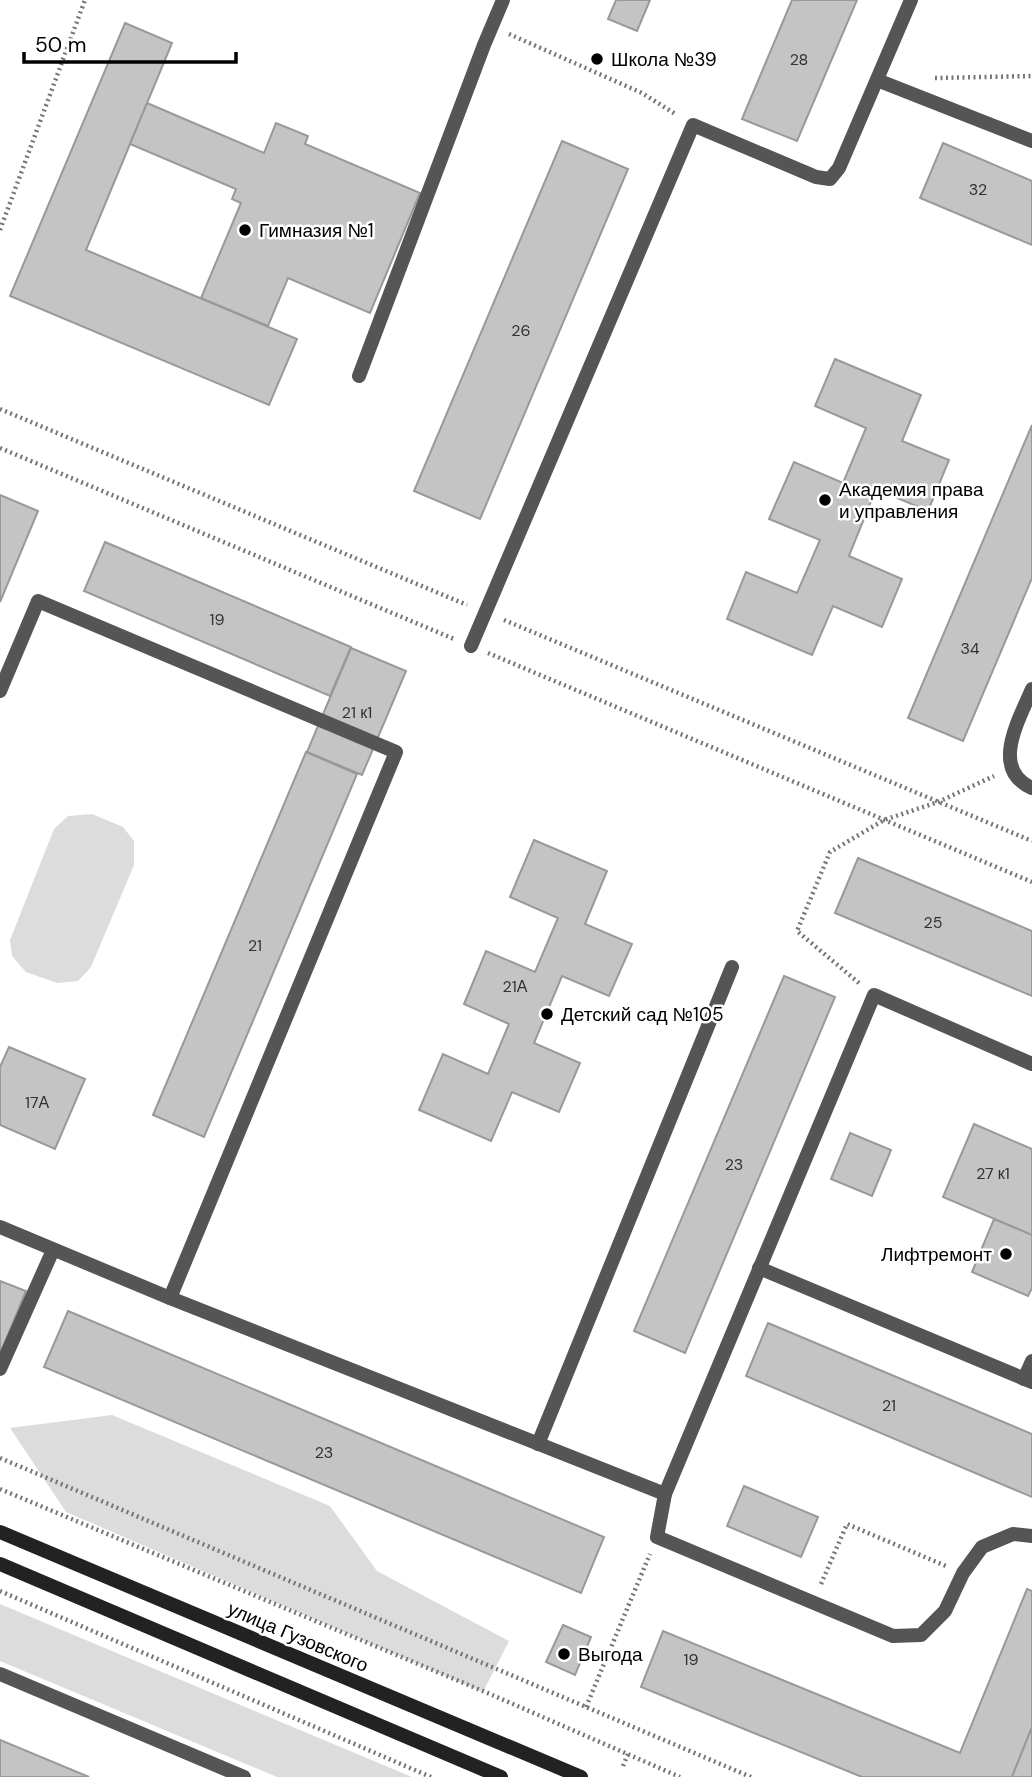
<svg xmlns="http://www.w3.org/2000/svg" width="1032" height="1777" font-family="'DM Sans',sans-serif">
<style>
.green{fill:#dcdcdc}
.building{fill:#c4c4c4;stroke:#999;stroke-width:2}
.lines{fill:none;stroke-linecap:round;stroke-linejoin:round}
.path{stroke:#777;stroke-width:4.5;stroke-dasharray:2 3.5;stroke-linecap:butt}
.lane{stroke:#555;stroke-width:14}
.secondary{stroke:#222;stroke-width:14}
.poi-dot{fill:#000;stroke:#fff;stroke-width:2.5}
.labels{text-anchor:middle;dominant-baseline:central;stroke-width:5;stroke-linejoin:round;paint-order:stroke}
.number-label{font-size:16px;fill:#313131}
.poi-label{font-size:19px;fill:#000;stroke:#fff;text-anchor:start}
.street-label{font-size:19px;fill:#000;stroke:#fff}
</style>
<rect width="100%" height="100%" fill="#fff"/>
<g class="green">
<polygon points="92,814 123,827 134,841 134,865 91,967 78,981 57,983 26,972 12,956 10,940 54,829 68,816"/>
<polygon points="112,1415 330,1506 377,1571 509,1641 483,1692 66,1512 10,1428"/>
<polygon points="0,1604 412,1777 277,1777 0,1661"/>
</g>
<g class="building">
<polygon points="616,0 650,0 637,31 608,19"/>
<polygon points="792,0 857,0 797,141 742,119"/>
<polygon points="125,23 172,43 86,250 297,339 269,405 10,296"/>
<polygon points="147,103 264,153 276,123 308,136 305,144 420,193 370,313 288,278 268,326 201,298 241,203 232,199 236,189 130,144"/>
<polygon points="562,141 628,169 480,519 414,491"/>
<polygon points="943,143 1032,181 1032,245 920,198"/>
<polygon points="835,359 921,395 902,441 949,460 928,511 876,489 849,556 902,579 882,627 833,606 812,655 727,619 746,572 797,593 820,540 769,519 794,462 843,483 866,428 815,406"/>
<polygon points="1032,425 1032,578 963,741 908,718"/>
<polygon points="0,495 38,511 0,602"/>
<polygon points="105,542 351,647 330,696 84,591"/>
<polygon points="351,648 406,671 362,775 307,752"/>
<polygon points="306,752 357,774 204,1137 153,1115"/>
<polygon points="534,840 607,871 585,924 632,944 609,996 562,976 534,1043 580,1063 559,1112 512,1092 491,1141 419,1110 443,1054 488,1074 509,1024 464,1004 486,951 535,972 558,918 510,897"/>
<polygon points="858,858 1032,931 1032,996 835,913"/>
<polygon points="784,976 835,997 685,1353 634,1331"/>
<polygon points="9,1047 85,1079 55,1149 0,1125 0,1067"/>
<polygon points="974,1124 1032,1149 1032,1235 943,1197"/>
<polygon points="850,1133 891,1150 872,1196 831,1179"/>
<polygon points="994,1219 1032,1235 1032,1288 1028,1296 972,1272"/>
<polygon points="0,1281 26,1291 0,1354"/>
<polygon points="68,1311 604,1537 581,1593 44,1367"/>
<polygon points="768,1323 1032,1434 1032,1497 746,1376"/>
<polygon points="744,1486 818,1517 801,1557 727,1526"/>
<polygon points="1027,1589 1032,1591 1032,1727 1012,1777 862,1777 641,1687 663,1631 960,1753"/>
<polygon points="563,1625 591,1637 575,1675 546,1662"/>
<polygon points="1032,1727 1032,1777 1012,1777"/>
<polygon points="0,1740 89,1777 0,1777"/>
</g>
<g class="lines">
<g class="path">
<polyline points="509,34 642,93 677,115"/>
<polyline points="935,78 1032,76"/>
<polyline points="0,230 85,0"/>
<polyline points="0,409 467,605"/>
<polyline points="0,448 454,639"/>
<polyline points="504,620 1032,841"/>
<polyline points="488,653 1032,882"/>
<polyline points="859,983 797,931 830,852 884,820 938,802 994,776"/>
<polyline points="0,1458 751,1777"/>
<polyline points="0,1489 490,1694 680,1777"/>
<polyline points="821,1584 847,1524 946,1566"/>
<polyline points="0,1591 431,1777"/>
<polyline points="586,1707 650,1554"/>
<polyline points="623,1766 628,1754"/>
</g>
<g class="lane">
<polyline points="877,80 1032,141"/>
<polyline points="359,376 484,45 503,0"/>
<polyline points="471,646 693,125 816,177 830,179 839,168 911,0"/>
<path d="M1032,689C1020,718 989,769 1032,788"/>
<polyline points="0,691 38,601 396,752 170,1298"/>
<polyline points="0,1227 170,1298 665,1494 874,995 1032,1064"/>
<polyline points="759,1268 1032,1382"/>
<polyline points="0,1369 53,1250"/>
<polyline points="1024,1379 1032,1361"/>
<polyline points="538,1444 732,967"/>
<polyline points="665,1494 657,1537 893,1636 921,1635 945,1611 963,1573 982,1547 1013,1534 1032,1536"/>
<polyline points="0,1674 244,1777"/>
</g>
<g class="secondary">
<polyline points="0,1532 581,1777"/>
<polyline points="0,1564 501,1777"/>
</g>
</g>
<g class="poi-dot">
<circle cx="597" cy="59" r="7"/>
<circle cx="245" cy="230" r="7"/>
<circle cx="825" cy="500" r="7"/>
<circle cx="547" cy="1014" r="7"/>
<circle cx="1006" cy="1254" r="7"/>
<circle cx="564" cy="1654" r="7"/>
</g>
<g class="labels">
<g class="number-label">
<text x="799" y="59">28</text>
<text x="978" y="189">32</text>
<text x="521" y="330">26</text>
<text x="217" y="619">19</text>
<text x="970" y="648">34</text>
<text x="357" y="712">21 к1</text>
<text x="933" y="922">25</text>
<text x="255" y="945">21</text>
<text x="515" y="986">21А</text>
<text x="37" y="1102">17А</text>
<text x="734" y="1164">23</text>
<text x="993" y="1173">27 к1</text>
<text x="889" y="1405">21</text>
<text x="324" y="1452">23</text>
<text x="691" y="1659">19</text>
</g>
<g class="poi-label">
<text x="611" y="59">Школа №39</text>
<text x="259" y="230">Гимназия №1</text>
<text x="839" y="489">Академия права<tspan x="839" dy="22">и управления</tspan></text>
<text x="561" y="1014">Детский сад №105</text>
<text x="992" y="1254" text-anchor="end">Лифтремонт</text>
<text x="578" y="1654">Выгода</text>
</g>
<g class="street-label">
<text transform="translate(298 1637) rotate(23)">улица Гузовского</text>
</g>
</g>
<path d="M24 52v10h212v-10" fill="none" stroke="#000000" stroke-width="3.5"/>
<text x="35" y="52" font-size="21" fill="#000000" stroke="#ffffff" stroke-width="5" paint-order="stroke">50 m</text>
</svg>
